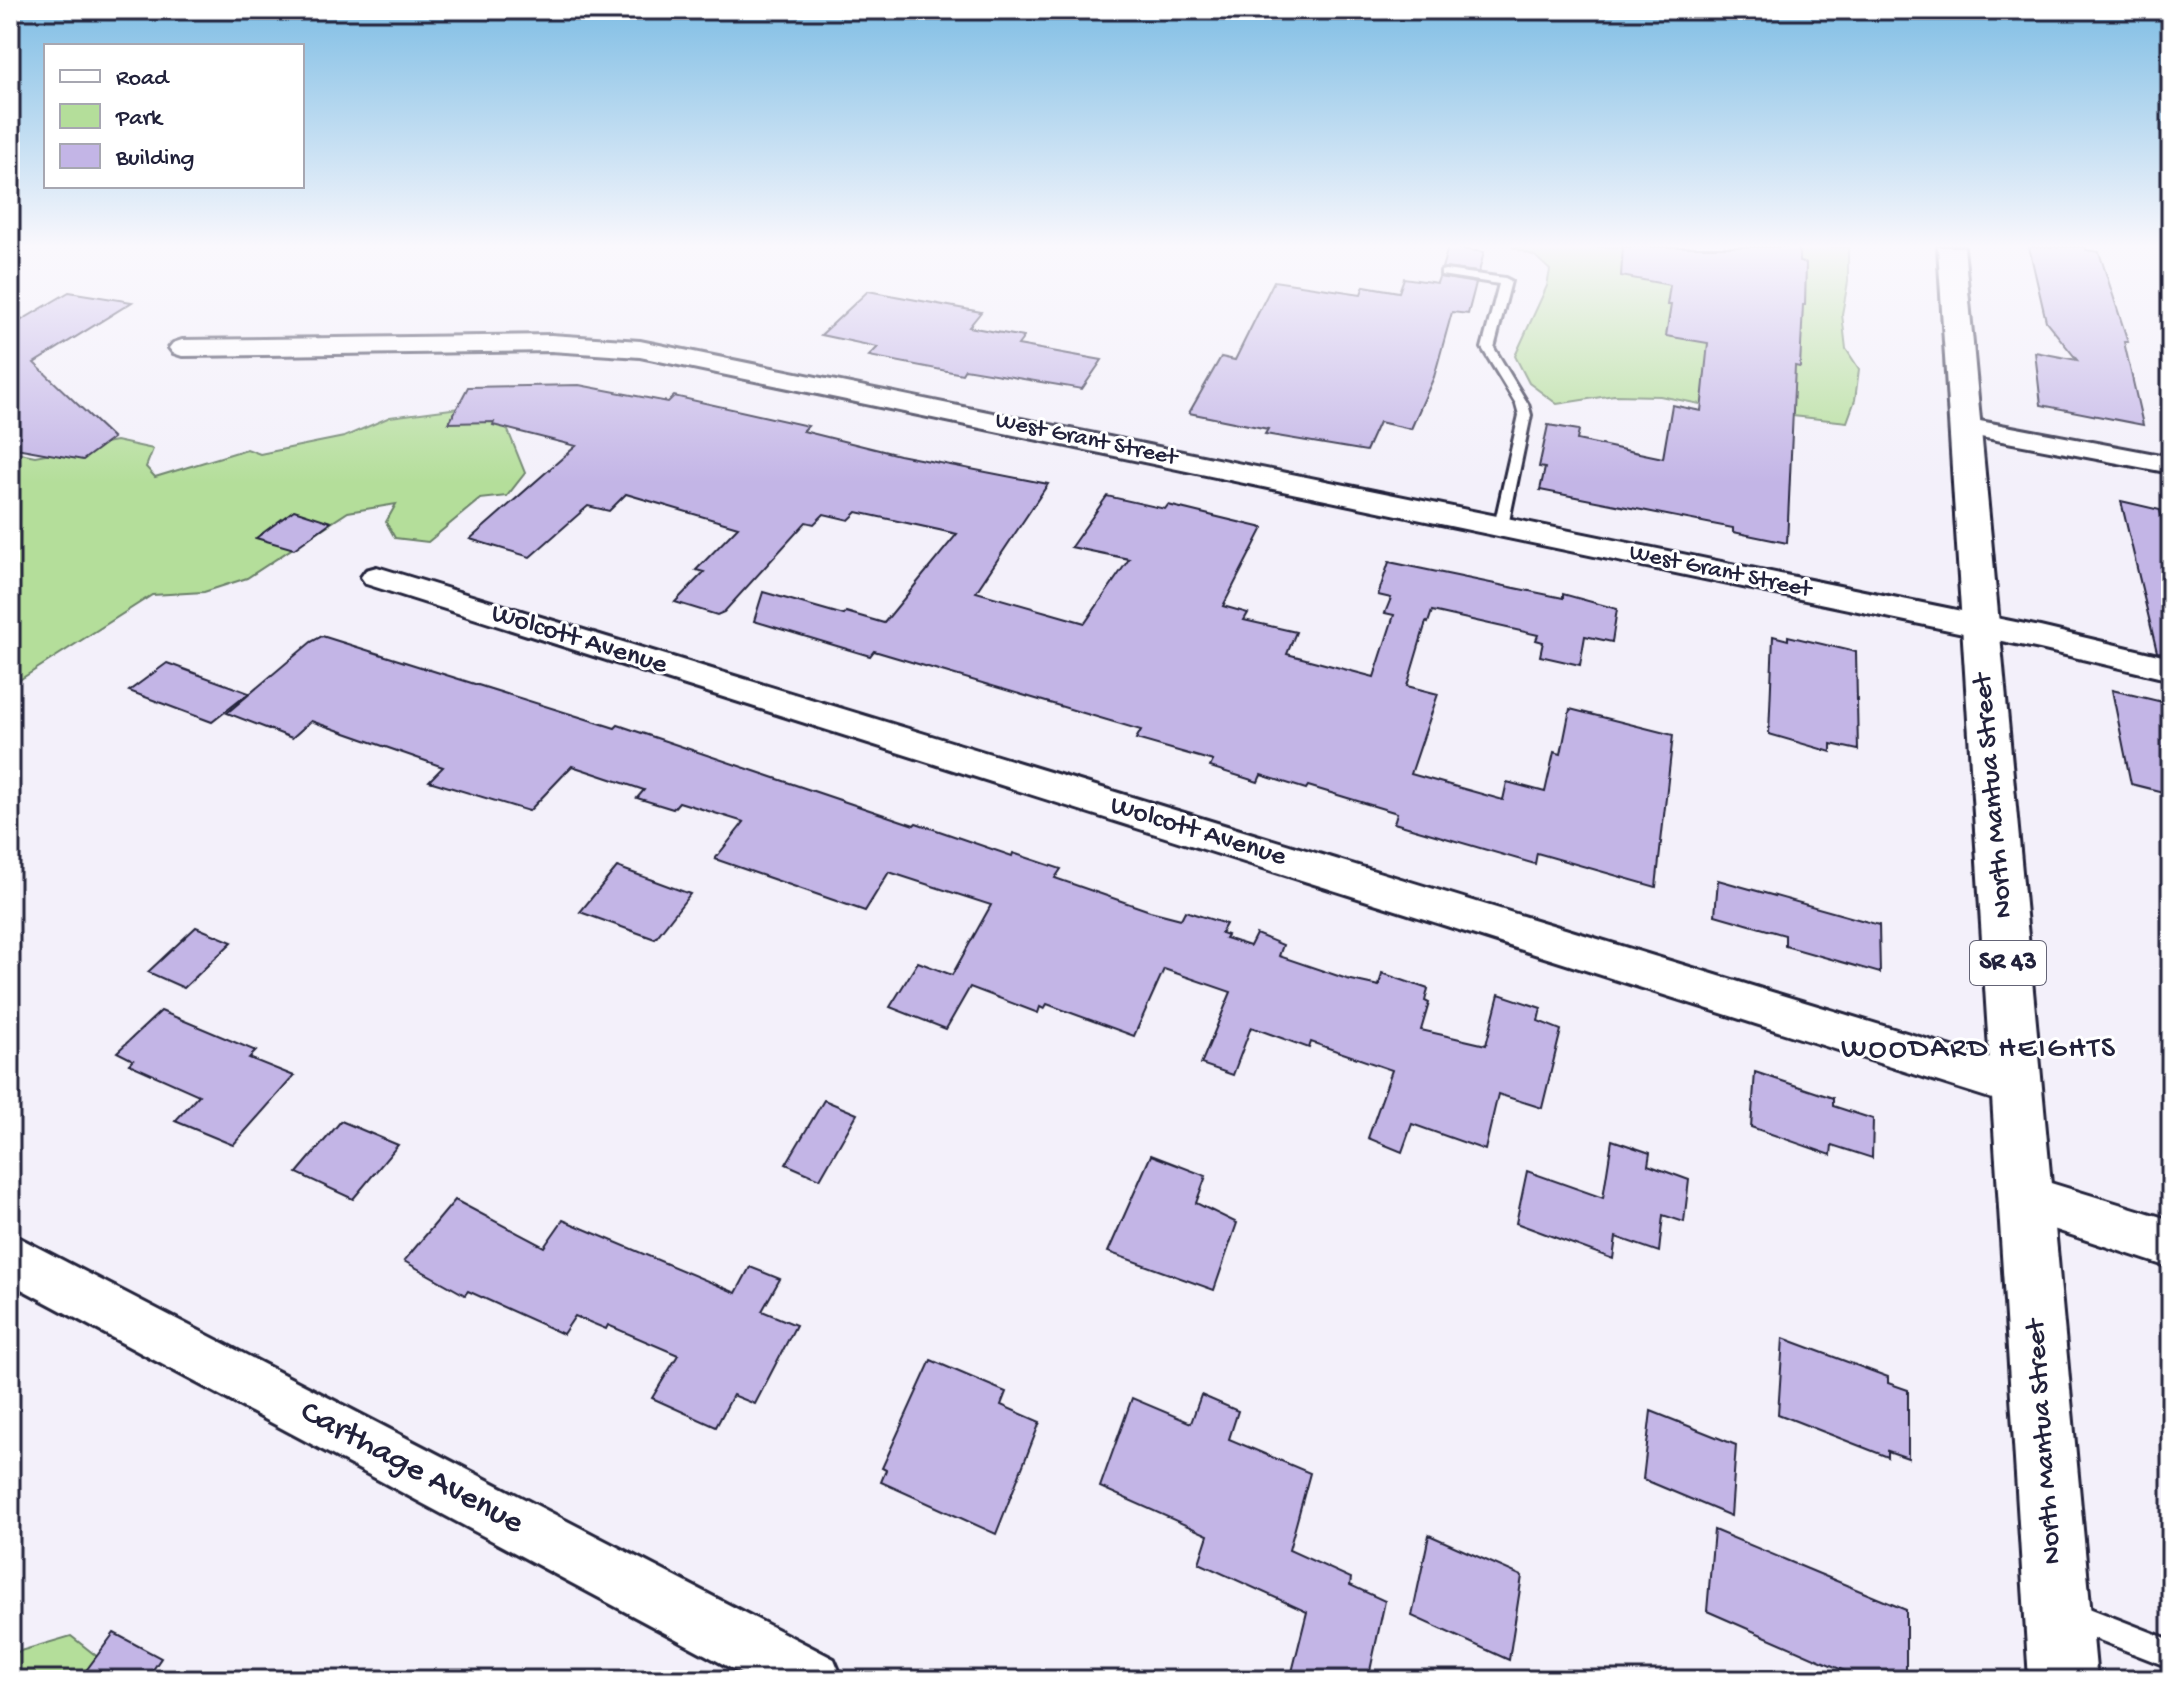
<svg xmlns="http://www.w3.org/2000/svg" width="2181" height="1690" font-family="'Gochi Hand',sans-serif">
<style>
.green{fill:#b4de9a;stroke:#6b806a;stroke-width:2}
.building{fill:#c3b5e6;stroke:#22223b;stroke-width:2}
.lines{fill:none;stroke-linecap:round;stroke-linejoin:round}
.service-casing{stroke:#22223b;stroke-width:6}
.minor-casing{stroke:#22223b;stroke-width:6}
.primary-casing{stroke:#22223b;stroke-width:6}
.service{fill:#fff;fill-rule:evenodd}
.minor{fill:#fff;fill-rule:evenodd}
.primary{fill:#fff;fill-rule:evenodd}
.labels{text-anchor:middle;dominant-baseline:central;stroke-width:6;stroke-linejoin:round;paint-order:stroke}
.far-street-label{font-size:24px;fill:#22223b;stroke:#fff}
.shield{fill:#fff;stroke:#646476;stroke-width:2}
.shield-label{font-size:26px;font-weight:bold;fill:#22223b}
.street-label{font-size:28px;fill:#22223b;stroke:#fff}
.neighbourhood-label{font-size:30px;letter-spacing:2px;fill:#22223b;stroke:#fff}
.near-street-label{font-size:34px;fill:#22223b;stroke:#fff}
</style>
<rect width="100%" height="100%" fill="#f3f0fa"/>
<filter id="ink" filterUnits="userSpaceOnUse"><feTurbulence type="fractalNoise" baseFrequency=".0125" numOctaves="2"/><feDisplacementMap in="SourceGraphic" scale="16" xChannelSelector="R" yChannelSelector="G"/><feConvolveMatrix kernelMatrix="1 2 1 2 8 2 1 2 1" color-interpolation-filters="sRGB"/></filter>
<g filter="url(#ink)">
<g class="green">
<polygon points="1512,247 1848,247 1848,282 1842,314 1846,349 1859,369 1855,400 1847,422 1720,408 1660,396 1614,395 1557,404 1529,383 1515,356 1547,286 1550,270 1535,256"/>
<polygon points="497,403 525,473 507,496 480,499 428,542 395,538 386,522 396,504 348,512 247,578 204,592 152,595 10,686 10,451 35,456 116,441 153,449 146,467 155,477 247,449 260,454 344,437 390,417"/>
<polygon points="71,1636 127,1680 10,1680 10,1654"/>
</g>
<g class="building">
<polygon points="1448,247 1484,252 1479,272 1442,268"/>
<polygon points="1623,247 1799,247 1799,262 1806,263 1805,305 1803,305 1800,367 1795,366 1787,543 1733,532 1733,528 1540,490 1545,468 1539,467 1548,425 1579,430 1577,440 1663,458 1672,405 1701,411 1708,343 1666,336 1671,305 1667,305 1670,285 1621,276"/>
<polygon points="2029,247 2086,247 2086,250 2099,252 2128,342 2124,342 2143,425 2041,405 2035,352 2077,360 2046,321"/>
<polygon points="1439,277 1476,283 1468,314 1452,312 1434,377 1411,429 1379,422 1366,451 1265,434 1268,429 1189,413 1221,357 1235,360 1274,281 1361,294 1364,286 1399,292 1404,278 1437,283"/>
<polygon points="868,291 981,312 969,327 1024,337 1018,345 1102,360 1082,389 965,369 962,374 869,356 878,347 821,335"/>
<polygon points="69,292 132,302 34,363 113,438 83,460 10,447 10,327"/>
<polygon points="579,385 668,402 674,396 808,426 803,431 899,455 1048,484 976,592 1085,623 1129,559 1071,547 1107,496 1165,509 1168,505 1263,528 1223,606 1248,613 1244,620 1296,632 1287,654 1374,677 1394,615 1385,613 1391,598 1378,595 1389,562 1563,598 1563,594 1617,609 1612,642 1585,636 1580,665 1540,656 1543,642 1536,640 1538,635 1432,611 1428,623 1426,622 1407,686 1438,694 1411,774 1503,800 1507,782 1545,792 1554,752 1561,754 1570,709 1673,735 1656,887 1537,853 1535,864 1394,823 1397,813 1308,786 1306,789 1261,775 1258,782 1210,767 1213,761 1136,739 1141,730 874,651 870,656 754,621 763,592 844,615 846,612 884,623 957,534 857,512 849,520 824,514 814,524 806,522 724,612 717,615 675,602 704,572 696,570 738,527 626,494 609,511 588,506 530,557 470,539 576,446 493,425 494,422 449,423 468,387"/>
<polygon points="2121,501 2160,510 2171,561 2171,653 2157,652"/>
<polygon points="294,510 331,522 294,549 256,538"/>
<polygon points="322,636 615,728 618,725 914,825 916,823 1012,856 1013,853 1061,869 1055,878 1150,911 1181,919 1185,911 1226,924 1221,933 1227,935 1225,938 1250,946 1256,934 1283,945 1279,956 1347,979 1379,986 1382,973 1428,989 1425,1001 1429,1003 1421,1030 1486,1045 1499,994 1541,1008 1538,1021 1561,1030 1542,1108 1498,1094 1485,1150 1412,1124 1402,1152 1368,1138 1392,1070 1311,1042 1309,1048 1251,1027 1233,1075 1201,1064 1231,992 1164,969 1134,1036 1047,1004 1044,1009 1040,1007 1038,1013 970,987 946,1029 890,1007 918,962 952,975 991,905 889,872 865,911 715,859 744,822 679,802 673,809 637,798 644,790 572,766 529,811 429,781 443,767 311,721 292,738 227,713 311,642"/>
<polygon points="1773,636 1788,640 1788,636 1856,652 1858,750 1831,744 1831,752 1769,734"/>
<polygon points="167,663 249,693 212,722 129,691"/>
<polygon points="2112,690 2171,704 2171,794 2131,784"/>
<polygon points="617,867 690,894 655,939 580,912"/>
<polygon points="1718,880 1879,925 1880,973 1785,946 1785,935 1715,915"/>
<polygon points="196,927 232,942 184,988 148,972"/>
<polygon points="161,1011 256,1051 249,1058 294,1076 233,1145 175,1121 199,1095 129,1064 133,1060 117,1052"/>
<polygon points="1755,1072 1833,1098 1833,1106 1873,1119 1872,1158 1832,1145 1831,1155 1751,1127"/>
<polygon points="824,1100 857,1114 820,1179 786,1164"/>
<polygon points="341,1121 398,1145 353,1199 297,1173"/>
<polygon points="1612,1140 1650,1153 1648,1165 1689,1180 1684,1222 1663,1215 1659,1252 1616,1237 1613,1259 1516,1223 1527,1171 1603,1198"/>
<polygon points="1151,1155 1206,1176 1196,1203 1237,1223 1214,1290 1108,1252"/>
<polygon points="455,1200 544,1247 563,1220 736,1293 750,1267 780,1279 762,1311 796,1325 755,1404 733,1395 716,1427 652,1398 678,1355 608,1325 606,1329 575,1316 563,1334 468,1291 465,1295 404,1261"/>
<polygon points="1783,1338 1888,1377 1888,1383 1908,1390 1908,1458 1888,1451 1888,1457 1778,1414"/>
<polygon points="931,1360 1006,1392 1001,1405 1040,1422 996,1534 881,1482 886,1470 882,1468"/>
<polygon points="1201,1395 1238,1411 1229,1439 1310,1473 1289,1550 1351,1578 1350,1585 1385,1601 1368,1680 1290,1680 1307,1612 1199,1563 1208,1535 1100,1487 1132,1398 1191,1423"/>
<polygon points="1651,1411 1736,1445 1731,1516 1643,1479"/>
<polygon points="1714,1530 1906,1610 1906,1680 1865,1680 1707,1611"/>
<polygon points="1429,1535 1522,1576 1509,1660 1412,1616"/>
<polygon points="114,1633 161,1658 146,1680 79,1680"/>
</g>
<g class="lines">
<defs>
<g id="service">
<polygon points="1445,270 1505,278 1511,281 1494,348 1528,404 1531,415 1508,526 1501,530 1494,526 1519,415 1516,404 1482,348 1499,284 1441,275 1441,271"/>
<polygon points="2071,1601 2171,1640 2171,1668 2061,1625 2057,1615 2061,1605"/>
</g>
<g id="minor">
<polygon points="551,335 640,341 2040,627 2171,658 2171,680 2040,649 640,357 551,351 182,356 173,353 169,348 173,343 182,340"/>
<polygon points="1964,418 2171,457 2171,473 1954,432 1950,426 1954,420"/>
<polygon points="377,567 2018,1067 2034,1073 2040,1087 2034,1101 2018,1107 366,584 361,577 366,570"/>
<polygon points="2028,1176 2171,1220 2171,1268 2011,1215 2004,1199 2011,1183"/>
<polygon points="10,1233 834,1659 843,1680 753,1680 10,1283"/>
</g>
<polygon id="primary" points="1938,247 1964,247 2097,1680 2029,1680"/>
</defs>
<use href="#service" class="service-casing"/>
<use href="#minor" class="minor-casing"/>
<use href="#primary" class="primary-casing"/>
<use href="#service" class="service"/>
<use href="#minor" class="minor"/>
<use href="#primary" class="primary"/>
</g>
</g>
<linearGradient id="sky" x2="0" y2="1"><stop stop-color="#7ebde4"/><stop offset="0.51" stop-color="#faf8fd"/><stop offset="1" stop-color="#faf8fd" stop-opacity="0"/></linearGradient>
<rect width="2181" height="483" fill="url(#sky)"/>
<g class="labels">
<g class="far-street-label">
<text transform="translate(1086 440) rotate(12)">West Grant Street</text>
<text transform="translate(1720 572) rotate(12)">West Grant Street</text>
</g>
<rect class="shield" x="1970" y="941" width="76" height="44" rx="6"/>
<g class="shield-label">
<text x="2008" y="963">SR 43</text>
</g>
<g class="street-label">
<text transform="translate(579 640) rotate(17)">Wolcott Avenue</text>
<text transform="translate(1994 796) rotate(-95)">North Mantua Street</text>
<text transform="translate(1198 832) rotate(17)">Wolcott Avenue</text>
<text transform="translate(2045 1442) rotate(-94)">North Mantua Street</text>
</g>
<g class="neighbourhood-label">
<text x="1979" y="1050">WOODARD HEIGHTS</text>
</g>
<g class="near-street-label">
<text transform="translate(411 1469) rotate(28)">Carthage Avenue</text>
</g>
</g>
<rect width="2181" height="1690" fill="none" stroke="#fff" stroke-width="40"/>
<rect x="20" y="20" width="2141" height="1650" fill="none" stroke="#22223b" stroke-width="3" filter="url(#ink)"/>
<rect x="44" y="44" width="260" height="144" fill="#ffffff" stroke="#a7a7b1" stroke-width="2"/>
<rect x="60" y="70" width="40" height="12" fill="#ffffff" stroke="#a7a7b1" stroke-width="2"/>
<text x="116" y="84" font-size="24" fill="#22223b">Road</text>
<rect x="60" y="104" width="40" height="24" fill="#b4de9a" stroke="#a7a7b1" stroke-width="2"/>
<text x="116" y="124" font-size="24" fill="#22223b">Park</text>
<rect x="60" y="144" width="40" height="24" fill="#c3b5e6" stroke="#a7a7b1" stroke-width="2"/>
<text x="116" y="164" font-size="24" fill="#22223b">Building</text>
</svg>
